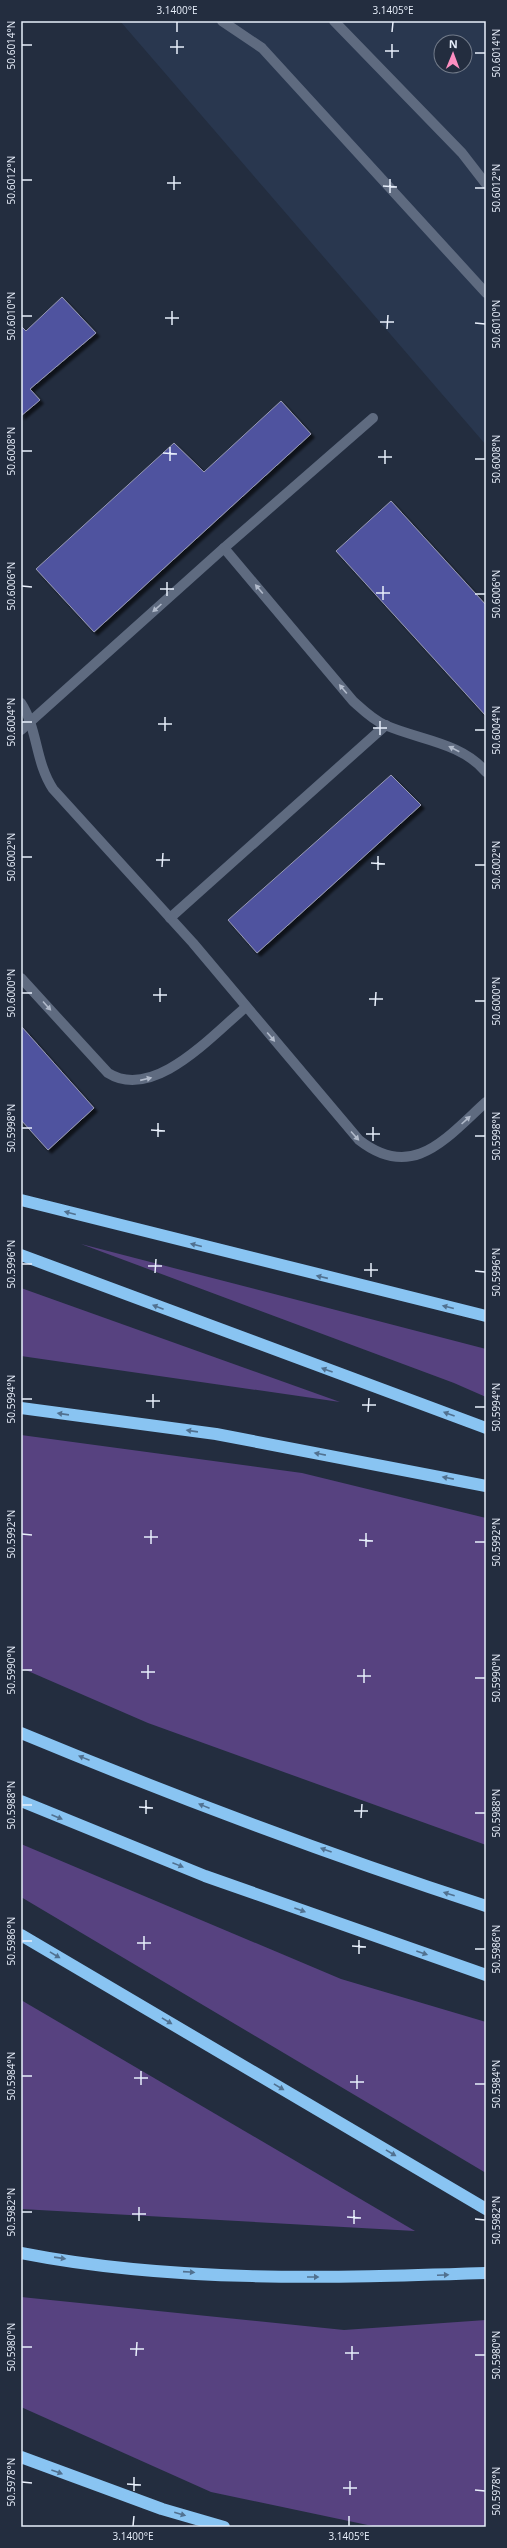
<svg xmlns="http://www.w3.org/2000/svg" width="507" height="2548" font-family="'Open Sans',sans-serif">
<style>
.built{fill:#29374f;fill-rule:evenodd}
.green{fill:#574280}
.building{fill:#4f529f;stroke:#989bb4;filter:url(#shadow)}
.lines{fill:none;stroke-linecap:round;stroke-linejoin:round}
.minor{stroke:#5f6b80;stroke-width:10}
.highway{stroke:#89c4f2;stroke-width:12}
.oneway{fill:#b1baca}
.oneway2{fill:#517190}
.ticks{fill:none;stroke:#e8effb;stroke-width:1.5}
.neatline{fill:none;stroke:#e8effb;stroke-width:1.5}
.ticks-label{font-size:10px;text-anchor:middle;fill:#e8effb}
</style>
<defs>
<filter id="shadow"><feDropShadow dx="3.5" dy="3.5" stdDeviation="1" flood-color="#0009"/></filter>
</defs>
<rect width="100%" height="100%" fill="#232d3f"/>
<path class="built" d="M120,21H486V445ZM441,42H465V66H441Z"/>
<g class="green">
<polygon points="81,1244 486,1349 486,1397 454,1383"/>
<polygon points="21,1288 340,1402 21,1356"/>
<polygon points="21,1435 302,1473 486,1518 486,1845 148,1723 21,1668"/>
<polygon points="21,1844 341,1979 486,2022 486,2173 21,1897"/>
<polygon points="21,2000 415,2231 21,2209"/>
<polygon points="21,2297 344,2330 486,2320 486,2527 377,2527 211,2492 21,2407"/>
</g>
<g class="building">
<polygon points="62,297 96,333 30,389 40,400 21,416 21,326 26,331"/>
<polygon points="281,401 311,434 94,632 36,569 174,443 204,472"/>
<polygon points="391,501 486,605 486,716 336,551"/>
<polygon points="391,775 421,805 257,953 228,920"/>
<polygon points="21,1026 94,1108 48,1150 21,1120"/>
</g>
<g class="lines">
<g class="minor">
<polyline points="222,21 262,48 486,293"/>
<polyline points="334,21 462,153 486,184"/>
<polyline points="224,548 373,418"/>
<path d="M21,703C38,729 35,762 53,789L193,943L359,1140C413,1182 446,1138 486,1102"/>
<path d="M21,730L224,548L353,701C363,710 373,720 385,725C419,740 461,742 486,772"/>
<polyline points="170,918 386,725"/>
<path d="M21,978L108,1073C154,1102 213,1034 246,1007"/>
</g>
<g class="highway">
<polyline points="21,1200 486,1316"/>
<polyline points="21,1255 486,1428"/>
<polyline points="21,1408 216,1434 486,1486"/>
<path d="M21,1733C173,1796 329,1855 486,1906"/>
<polyline points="21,1801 205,1876 486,1975"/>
<polyline points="21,1935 486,2209"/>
<path d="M21,2253C174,2283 331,2278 486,2273"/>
<polyline points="21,2457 162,2509 224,2527"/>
</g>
</g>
<defs><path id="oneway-solid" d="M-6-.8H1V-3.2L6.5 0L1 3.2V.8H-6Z"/></defs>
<g class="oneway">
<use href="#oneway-solid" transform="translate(259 589) rotate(-130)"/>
<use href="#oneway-solid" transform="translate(157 608) rotate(138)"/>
<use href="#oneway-solid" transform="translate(343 689) rotate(-130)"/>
<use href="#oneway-solid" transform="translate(454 749) rotate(-153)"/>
<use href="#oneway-solid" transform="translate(47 1006) rotate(48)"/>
<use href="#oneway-solid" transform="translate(271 1037) rotate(50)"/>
<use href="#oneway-solid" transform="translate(146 1079) rotate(-13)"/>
<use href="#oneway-solid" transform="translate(466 1120) rotate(-42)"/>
<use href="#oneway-solid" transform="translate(355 1136) rotate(48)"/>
</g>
<g class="oneway2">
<use href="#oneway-solid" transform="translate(70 1213) rotate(-165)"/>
<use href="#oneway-solid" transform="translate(196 1245) rotate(-166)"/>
<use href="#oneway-solid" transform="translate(322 1277) rotate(-167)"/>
<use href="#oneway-solid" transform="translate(158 1307) rotate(-159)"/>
<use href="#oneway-solid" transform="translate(448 1307) rotate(-166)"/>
<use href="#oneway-solid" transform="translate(327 1370) rotate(-160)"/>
<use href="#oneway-solid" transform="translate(63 1414) rotate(-172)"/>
<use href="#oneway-solid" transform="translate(449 1414) rotate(-160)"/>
<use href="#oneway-solid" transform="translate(192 1431) rotate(-172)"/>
<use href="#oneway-solid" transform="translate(320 1454) rotate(-169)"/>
<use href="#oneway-solid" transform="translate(448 1478) rotate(-169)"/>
<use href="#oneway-solid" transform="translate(84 1758) rotate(-158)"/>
<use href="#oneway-solid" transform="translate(204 1806) rotate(-158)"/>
<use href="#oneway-solid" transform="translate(57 1817) rotate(23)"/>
<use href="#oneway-solid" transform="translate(326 1850) rotate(-160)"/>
<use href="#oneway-solid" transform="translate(178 1865) rotate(22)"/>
<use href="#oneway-solid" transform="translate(449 1894) rotate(-162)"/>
<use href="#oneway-solid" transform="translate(300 1910) rotate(20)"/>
<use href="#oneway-solid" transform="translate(422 1953) rotate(19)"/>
<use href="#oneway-solid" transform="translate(55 1955) rotate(31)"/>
<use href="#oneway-solid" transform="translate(167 2021) rotate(31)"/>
<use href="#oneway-solid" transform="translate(279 2087) rotate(31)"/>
<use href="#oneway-solid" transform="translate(391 2153) rotate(31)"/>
<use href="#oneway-solid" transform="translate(60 2258) rotate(8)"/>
<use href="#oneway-solid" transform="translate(189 2272) rotate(4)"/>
<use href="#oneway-solid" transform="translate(443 2275) rotate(-2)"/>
<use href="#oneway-solid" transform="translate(313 2277)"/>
<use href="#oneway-solid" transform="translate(57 2472) rotate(20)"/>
<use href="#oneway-solid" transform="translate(180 2514) rotate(16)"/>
</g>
<path class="ticks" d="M177,32V22M392,32L393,22M22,45H32M170,47H184M385,51H399M475,53H485M177,54V40M392,58V44M22,180H32M167,183H181M383,186L397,187M475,188H485M174,190V176M390,193V179M22,316H32M165,318H179M380,322H394M475,323L485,324M172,325V311M387,329L388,315M22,451H32M163,453L177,454M378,457H392M475,459H485M170,461V447M385,464V450M22,586L32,587M160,589H174M376,593H390M475,594H485M167,596V582M383,600V586M22,722H32M158,724H172M373,728H387M475,730H485M165,731V717M380,735V721M22,857H32M156,860H170M371,863L385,864M475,865H485M162,867L163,853M378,870V856M22,993H32M153,995H167M369,999H383M475,1001H485M160,1002V988M375,1006L376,992M22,1128H32M151,1130L165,1131M366,1134H380M475,1136H485M158,1137V1123M373,1141V1127M22,1264H32M148,1266H162M364,1270H378M475,1271L485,1272M155,1273L156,1259M371,1277V1263M22,1399H32M146,1401H160M362,1405H376M475,1407H485M153,1408V1394M368,1412L369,1398M22,1534L32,1535M144,1537H158M359,1540L373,1541M475,1542H485M151,1544V1530M366,1547V1533M22,1670H32M141,1672H155M357,1676H371M475,1678H485M148,1679V1665M364,1683V1669M22,1805H32M139,1807L153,1808M354,1811H368M475,1813H485M146,1814V1800M361,1818L362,1804M22,1941H32M137,1943H151M352,1946L366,1947M475,1949H485M144,1950V1936M359,1954V1940M22,2076H32M134,2078H148M350,2082H364M475,2084H485M141,2085V2071M357,2089V2075M22,2212H32M132,2214H146M347,2217L361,2218M475,2219L485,2220M139,2221V2207M354,2224V2210M22,2347H32M130,2349H144M345,2353H359M475,2355H485M136,2356L137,2342M352,2360V2346M22,2482L32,2483M127,2484L141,2485M343,2488H357M475,2490L485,2491M134,2491V2477M350,2495V2481M133,2526L134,2516M349,2526V2516"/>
<rect width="507" height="2548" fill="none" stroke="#232d3f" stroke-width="44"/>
<g transform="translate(453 54) rotate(1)"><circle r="19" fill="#232d3f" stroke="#727b8a"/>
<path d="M0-3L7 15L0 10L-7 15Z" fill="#fd8fc1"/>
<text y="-6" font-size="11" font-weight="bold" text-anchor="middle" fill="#e8effb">N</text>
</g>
<rect x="22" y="22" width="463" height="2504" class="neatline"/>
<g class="ticks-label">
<text x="177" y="14">3.1400°E</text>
<text x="393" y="14">3.1405°E</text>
<text transform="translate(11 45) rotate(-90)" y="4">50.6014°N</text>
<text transform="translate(496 53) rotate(-90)" y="4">50.6014°N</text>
<text transform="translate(11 180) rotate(-90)" y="4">50.6012°N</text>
<text transform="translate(496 188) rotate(-90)" y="4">50.6012°N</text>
<text transform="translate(11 316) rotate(-90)" y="4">50.6010°N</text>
<text transform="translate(496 324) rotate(-90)" y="4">50.6010°N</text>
<text transform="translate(11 451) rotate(-90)" y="4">50.6008°N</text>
<text transform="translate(496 459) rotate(-90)" y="4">50.6008°N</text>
<text transform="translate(11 586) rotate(-90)" y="4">50.6006°N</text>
<text transform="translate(496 594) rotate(-90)" y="4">50.6006°N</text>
<text transform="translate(11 722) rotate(-90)" y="4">50.6004°N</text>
<text transform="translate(496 730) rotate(-90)" y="4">50.6004°N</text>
<text transform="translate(11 857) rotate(-90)" y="4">50.6002°N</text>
<text transform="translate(496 865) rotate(-90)" y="4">50.6002°N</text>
<text transform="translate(11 993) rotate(-90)" y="4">50.6000°N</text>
<text transform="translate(496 1001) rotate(-90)" y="4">50.6000°N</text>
<text transform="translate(11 1128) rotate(-90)" y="4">50.5998°N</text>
<text transform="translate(496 1136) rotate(-90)" y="4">50.5998°N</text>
<text transform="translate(11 1264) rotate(-90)" y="4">50.5996°N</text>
<text transform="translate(496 1272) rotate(-90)" y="4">50.5996°N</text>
<text transform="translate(11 1399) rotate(-90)" y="4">50.5994°N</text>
<text transform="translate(496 1407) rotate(-90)" y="4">50.5994°N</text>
<text transform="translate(11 1534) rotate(-90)" y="4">50.5992°N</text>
<text transform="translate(496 1542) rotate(-90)" y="4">50.5992°N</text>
<text transform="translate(11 1670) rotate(-90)" y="4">50.5990°N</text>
<text transform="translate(496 1678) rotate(-90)" y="4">50.5990°N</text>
<text transform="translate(11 1805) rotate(-90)" y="4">50.5988°N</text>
<text transform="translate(496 1813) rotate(-90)" y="4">50.5988°N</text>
<text transform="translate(11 1941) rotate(-90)" y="4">50.5986°N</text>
<text transform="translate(496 1949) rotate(-90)" y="4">50.5986°N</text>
<text transform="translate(11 2076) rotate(-90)" y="4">50.5984°N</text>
<text transform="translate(496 2084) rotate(-90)" y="4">50.5984°N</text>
<text transform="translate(11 2212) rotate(-90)" y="4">50.5982°N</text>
<text transform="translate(496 2220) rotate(-90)" y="4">50.5982°N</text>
<text transform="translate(11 2347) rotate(-90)" y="4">50.5980°N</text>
<text transform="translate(496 2355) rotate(-90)" y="4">50.5980°N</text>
<text transform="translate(11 2482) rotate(-90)" y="4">50.5978°N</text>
<text transform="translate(496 2491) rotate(-90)" y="4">50.5978°N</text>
<text x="133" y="2540">3.1400°E</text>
<text x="349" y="2540">3.1405°E</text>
</g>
</svg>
